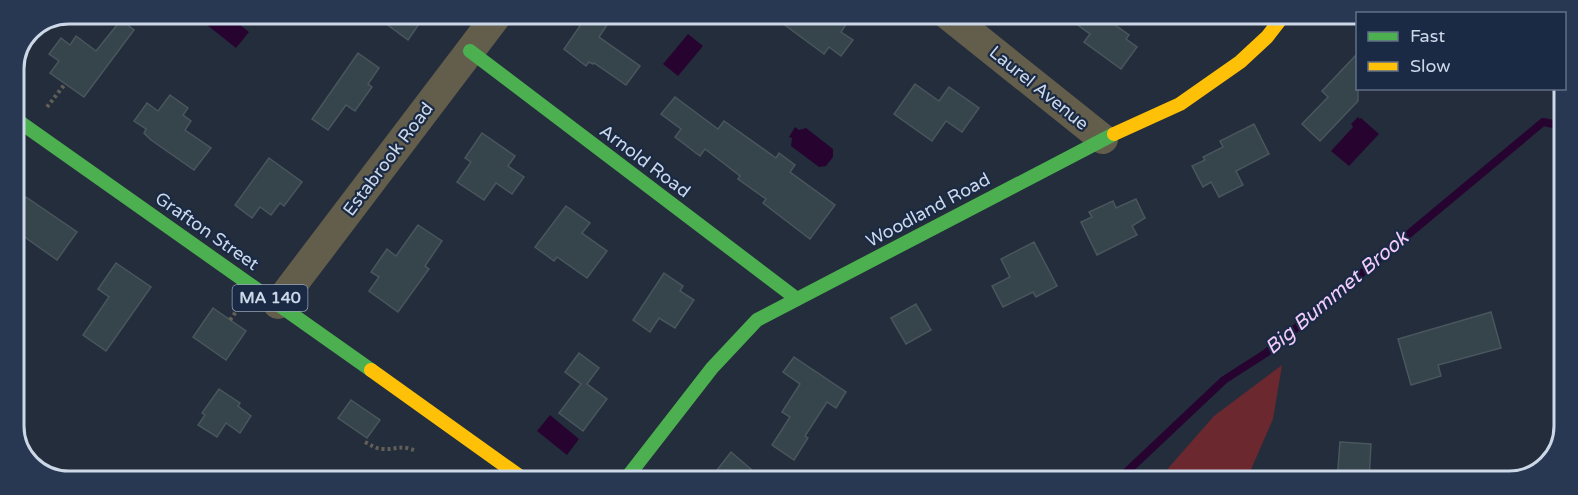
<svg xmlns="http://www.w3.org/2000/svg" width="1578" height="495" font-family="'Varela Round',sans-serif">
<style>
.green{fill:#6b282e}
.water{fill:#270430}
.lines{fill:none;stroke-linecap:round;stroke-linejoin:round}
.stream{stroke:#270430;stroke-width:8}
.building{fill:#36444b;stroke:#49565e;stroke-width:1.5}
.path{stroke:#625f59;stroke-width:4;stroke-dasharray:3 3;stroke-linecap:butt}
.street{stroke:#635d4c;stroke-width:30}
.fast{stroke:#4caf50;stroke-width:14}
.slow{stroke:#ffc107;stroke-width:14}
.labels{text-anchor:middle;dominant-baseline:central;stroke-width:4.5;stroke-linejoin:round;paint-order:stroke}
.shield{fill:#1a2a45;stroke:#97a3b7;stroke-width:1.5}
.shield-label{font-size:16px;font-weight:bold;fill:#ccd7e8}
.street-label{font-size:18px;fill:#ccd7e8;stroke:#1a2a45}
.water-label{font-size:20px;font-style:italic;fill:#f3ccfb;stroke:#1a2a45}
.rim{fill:none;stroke:#ccd7e8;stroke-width:3}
</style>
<rect width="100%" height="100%" fill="#242d3b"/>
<polygon class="green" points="1282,365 1273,419 1246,481 1157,481 1214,416"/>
<g class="water">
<polygon points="208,14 227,14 249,32 236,48 202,21"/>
<polygon points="688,34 703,46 678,76 663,64"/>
<polygon points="1358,117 1360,119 1361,118 1379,134 1349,166 1331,151 1353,127 1351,124"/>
<polygon points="795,127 799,130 806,128 833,149 833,157 826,166 819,167 791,146 792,138 789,137"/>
<polygon points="550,415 579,439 567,455 537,431"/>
</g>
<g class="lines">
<polyline class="stream" points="1117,481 1224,380 1266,353 1543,122 1564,126"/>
</g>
<g class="building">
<polygon points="373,14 426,14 408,40"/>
<polygon points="562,14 598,14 609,22 599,37 640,66 626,85 594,63 593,64 589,62 586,66 564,49 580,26"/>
<polygon points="770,14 836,15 847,23 841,32 853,40 841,56 829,47 824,54"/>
<polygon points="1064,15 1101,15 1129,35 1126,39 1137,47 1121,69 1084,42 1090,34"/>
<polygon points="121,20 134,30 84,97 50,73 59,61 49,54 61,38 70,45 76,36 96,51"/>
<polygon points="358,53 379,68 368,84 372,87 355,111 346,105 328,130 312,119"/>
<polygon points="1358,53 1358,101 1320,141 1302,124 1328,97 1322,91"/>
<polygon points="915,84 939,101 949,87 979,108 962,132 946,121 932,141 894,114"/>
<polygon points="170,95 188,108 183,115 191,121 185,130 211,148 194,170 151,140 144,133 146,129 134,121 147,103 158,111"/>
<polygon points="675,97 718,129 724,121 776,158 779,153 795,165 790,172 835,205 810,239 763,203 766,199 738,179 740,176 705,149 700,156 675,137 681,129 661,114"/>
<polygon points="1254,124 1269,154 1236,171 1243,185 1219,197 1211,182 1203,187 1192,166 1205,160 1203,157 1223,147 1220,141"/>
<polygon points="482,133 515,156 508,166 524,177 512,194 496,183 484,200 457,182 471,162 465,158"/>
<polygon points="269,158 302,182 284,206 280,203 271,215 260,207 252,218 235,205"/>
<polygon points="26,197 77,232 57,260 19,233 22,228 14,222 14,216"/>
<polygon points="1136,199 1145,218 1132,226 1137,235 1097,255 1081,222 1092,217 1089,212 1113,201 1116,208"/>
<polygon points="566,206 590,223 582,233 607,251 587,278 557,257 554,261 535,247"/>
<polygon points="418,225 442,241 425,266 429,269 398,312 369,291 379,277 371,272 387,249 396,256"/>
<polygon points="1034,242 1057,286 1036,297 1033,292 1003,307 992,286 1010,277 1001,259"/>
<polygon points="116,263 151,287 106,351 83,335 109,297 98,289"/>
<polygon points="664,273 683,286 680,291 694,300 675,328 659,318 650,332 633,320"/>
<polygon points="916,304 931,330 906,344 891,318"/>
<polygon points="213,308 246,331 226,360 193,337"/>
<polygon points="1491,312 1501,348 1438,365 1441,376 1411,385 1398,339"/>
<polygon points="579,353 599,368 587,384 607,399 583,431 559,413 581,384 565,372"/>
<polygon points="794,357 846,392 836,408 827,402 805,436 808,438 794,460 772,445 790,417 782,412 800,384 783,372"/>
<polygon points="219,389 240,403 238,406 251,416 240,433 226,423 217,437 198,425 205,415 202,413"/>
<polygon points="351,400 380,420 367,438 338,418"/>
<polygon points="1340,442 1371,444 1369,481 1337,481"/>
<polygon points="731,452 752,470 744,480 731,480 717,470"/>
</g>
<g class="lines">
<g class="path">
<polyline points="47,107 65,84"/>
<polyline points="230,320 238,309"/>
<path d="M365,442C371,445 376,449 383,449C397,450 401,444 416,451"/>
</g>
<g class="street">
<polyline points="948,15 1103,139"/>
<polyline points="278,304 498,14"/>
</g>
<g class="fast">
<polyline points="470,51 797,299"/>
<polyline points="14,118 371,370"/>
<polyline points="625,480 712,368 757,320 1114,134"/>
</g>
<g class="slow">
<polyline points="1114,134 1180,104 1240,62 1267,37 1284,15"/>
<polyline points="371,370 525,480"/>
</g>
</g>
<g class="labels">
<rect class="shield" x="232.5" y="285" width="75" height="26" rx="4.5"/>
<g class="shield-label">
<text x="270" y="298">MA 140</text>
</g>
<g class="street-label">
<text transform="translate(1039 88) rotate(39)">Laurel Avenue</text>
<text transform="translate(388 159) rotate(-53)">Estabrook Road</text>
<text transform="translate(645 161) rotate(37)">Arnold Road</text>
<text transform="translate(928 210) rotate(-28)">Woodland Road</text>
<text transform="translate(207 231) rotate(35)">Grafton Street</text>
</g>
<g class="water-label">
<text transform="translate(1337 293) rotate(-40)">Big Bummet Brook</text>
</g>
</g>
<path d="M0 0H1578V495H0ZM69 24H1509A45 45 0 0 1 1554 69V426A45 45 0 0 1 1509 471H69A45 45 0 0 1 24 426V69A45 45 0 0 1 69 24Z" fill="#283852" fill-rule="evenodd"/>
<path class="rim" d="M69 24H1509A45 45 0 0 1 1554 69V426A45 45 0 0 1 1509 471H69A45 45 0 0 1 24 426V69A45 45 0 0 1 69 24Z"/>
<rect x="1356" y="12" width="210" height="78" fill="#1a2a45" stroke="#616f86" stroke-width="1.5"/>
<rect x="1368" y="32" width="30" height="9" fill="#4caf50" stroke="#616f86" stroke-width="1.5"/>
<text x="1410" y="42" font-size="18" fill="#ccd7e8">Fast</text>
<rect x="1368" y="62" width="30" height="9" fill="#ffc107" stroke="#616f86" stroke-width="1.5"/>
<text x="1410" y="72" font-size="18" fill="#ccd7e8">Slow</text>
</svg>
